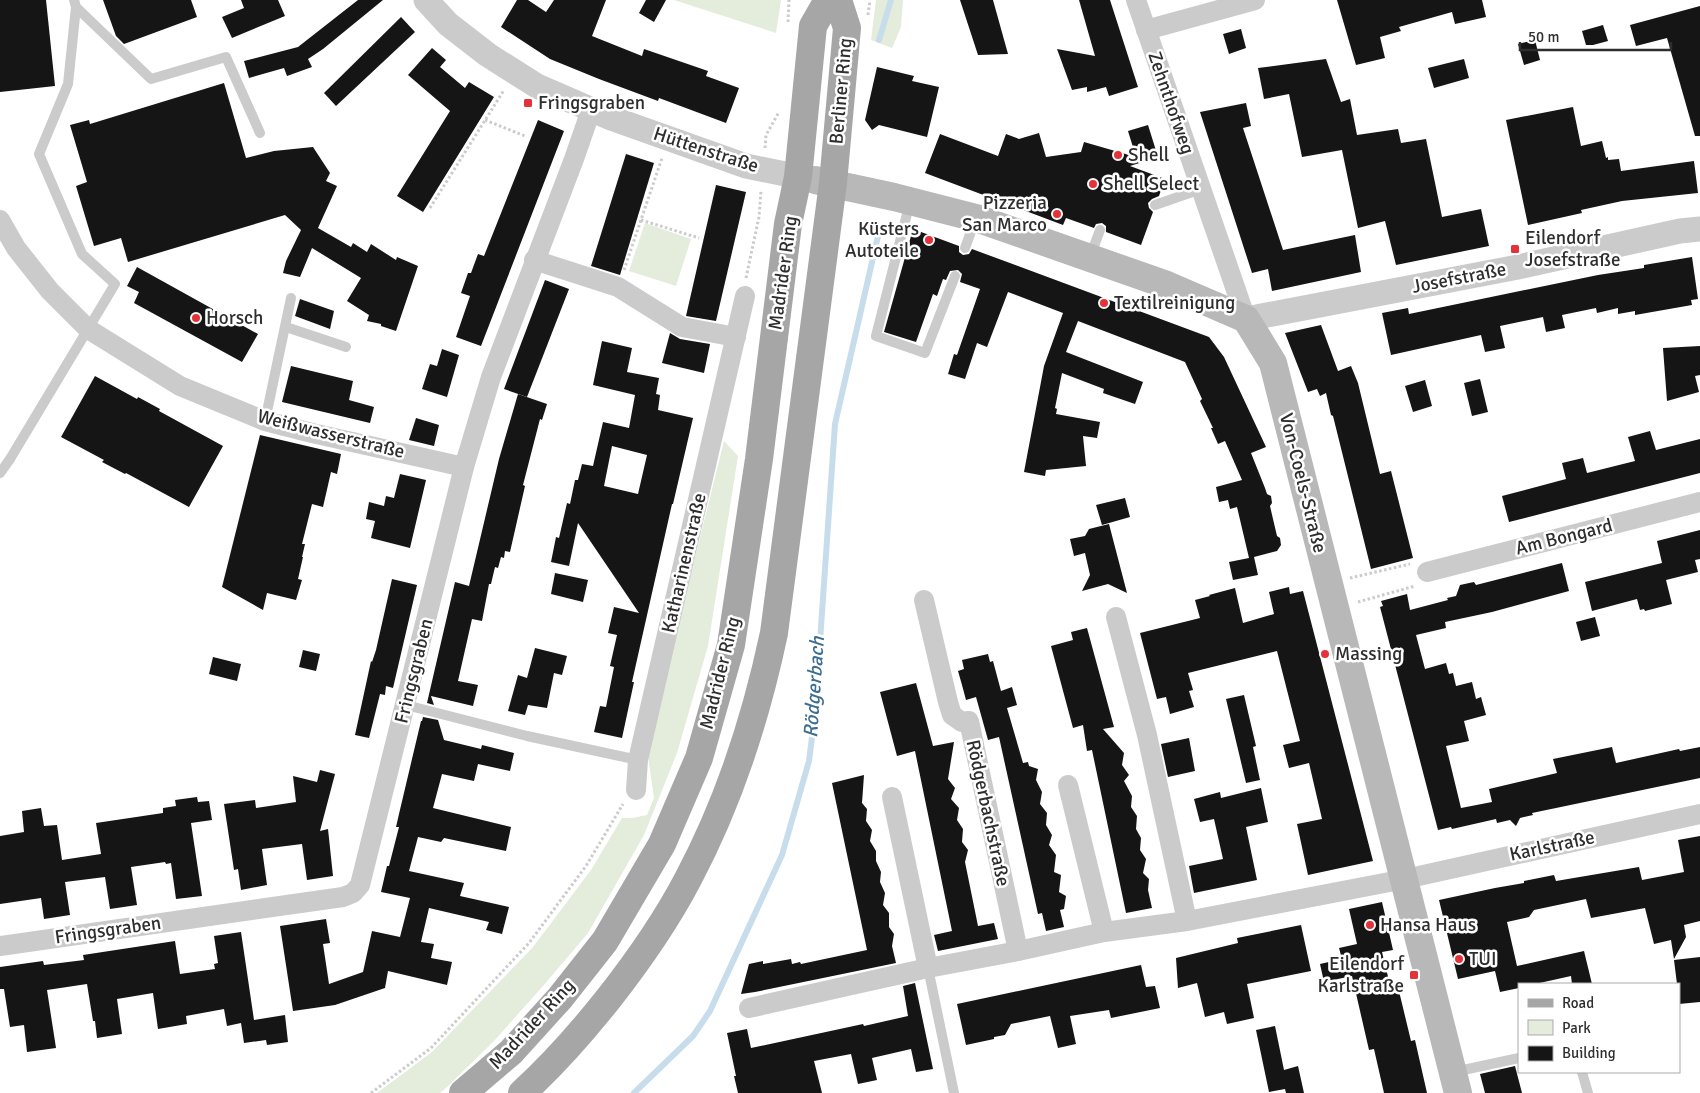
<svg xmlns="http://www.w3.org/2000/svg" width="1700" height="1093" font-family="Signika,sans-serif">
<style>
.green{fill:#e4ecdc}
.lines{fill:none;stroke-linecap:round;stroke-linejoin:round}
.stream{stroke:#c8ddeb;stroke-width:6}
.building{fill:#151515;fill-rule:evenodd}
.path{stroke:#cbcbcb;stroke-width:3;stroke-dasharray:2.5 2.5;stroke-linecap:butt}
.service{stroke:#cbcbcb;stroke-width:10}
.minor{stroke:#cbcbcb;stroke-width:20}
.tertiary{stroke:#cbcbcb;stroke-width:25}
.secondary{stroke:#b8b8b8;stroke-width:28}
.primary{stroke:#a6a6a6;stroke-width:28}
.poi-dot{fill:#e4323b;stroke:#fff;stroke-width:2}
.labels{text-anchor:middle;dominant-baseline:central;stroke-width:5;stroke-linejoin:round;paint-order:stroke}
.street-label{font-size:19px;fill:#2e2e2e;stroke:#fff}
.poi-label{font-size:19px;fill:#2e2e2e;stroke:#fff;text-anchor:start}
.water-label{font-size:20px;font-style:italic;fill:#3d6e90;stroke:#fff}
</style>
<rect width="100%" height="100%" fill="#fff"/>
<g class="green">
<polygon points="674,0 781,0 776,33"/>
<polygon points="876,0 903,0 901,27 892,48 871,40"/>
<polygon points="645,223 691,239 676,286 629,271"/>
<polygon points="724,441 738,456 708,646 677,753 644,835 588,933 543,986 494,1041 447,1087 440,1093 377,1093 432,1052 533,947 591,870 622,818 632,818 647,815 654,798 648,756 689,582"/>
</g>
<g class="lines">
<g class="stream">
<polyline points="879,40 891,0"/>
<polyline points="634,1093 693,1036 710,1011 782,855 809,761 815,714 835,424 878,236"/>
</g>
</g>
<g class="building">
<polygon points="0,0 46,0 55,86 0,92"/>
<polygon points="103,0 191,0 197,17 124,44 116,36"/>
<polygon points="241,0 278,0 285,16 232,38 222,17 244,8"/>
<polygon points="358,0 383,0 323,49 308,59 312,67 287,76 284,68 249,78 244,61 298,47"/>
<polygon points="517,0 528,0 546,12 554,0 606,0 592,36 642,56 644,49 708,71 706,76 739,88 726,123 659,98 658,101 599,79 550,59 501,27"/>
<polygon points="646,0 666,0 654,22 639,13"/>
<polygon points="960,0 993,0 1008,54 978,55"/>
<polygon points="1079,0 1110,0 1138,87 1109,96 1106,87 1087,92 1087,87 1072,90 1057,49 1095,56"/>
<polygon points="1337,0 1482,0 1486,17 1455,24 1452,12 1399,27 1401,31 1380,37 1385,58 1356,65"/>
<polygon points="1700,6 1700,136 1695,136 1667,38 1636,46 1630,25"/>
<polygon points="401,17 415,32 336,106 324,93"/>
<polygon points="1603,25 1608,41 1593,45 1586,45 1582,31"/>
<polygon points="1241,29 1246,48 1229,54 1223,34"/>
<polygon points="1535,40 1540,60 1524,65 1518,44"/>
<polygon points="432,48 446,60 440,67 465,88 469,82 494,97 423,212 397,196 450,111 408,75"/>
<polygon points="1326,59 1341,102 1350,99 1357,135 1398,129 1401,143 1426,139 1442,217 1481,209 1489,246 1396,265 1385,221 1358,228 1342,150 1302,157 1289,94 1264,99 1258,68"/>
<polygon points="1464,59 1469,78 1434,88 1428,68"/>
<polygon points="877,67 914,76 912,81 939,87 927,137 879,125 872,130 865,120"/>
<polygon points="224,83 246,158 274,151 313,147 330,173 326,181 337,186 318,228 351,247 353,243 367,252 371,244 396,260 397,257 418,266 396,331 381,326 381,324 367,321 369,315 347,301 361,278 312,248 300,277 283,273 286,261 301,230 285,215 128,262 121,238 94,246 76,186 87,182 70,125 89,120 90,124"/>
<polygon points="1246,103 1251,126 1243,128 1283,250 1355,235 1361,272 1272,291 1268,269 1252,273 1200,112"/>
<polygon points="1573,107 1581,146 1602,141 1606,158 1608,157 1608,160 1619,159 1621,171 1694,161 1698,193 1622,201 1581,210 1582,213 1528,225 1506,120"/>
<polygon points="538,120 564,131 481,346 456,337 470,296 461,293 468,273 471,273 478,254 484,256"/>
<polygon points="1148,125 1158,157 1130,166 1165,179 1159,196 1152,199 1148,203 1149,208 1153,212 1141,245 1106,232 1106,226 1102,223 1096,224 1094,228 1066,218 1063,225 925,173 940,134 998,156 1006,134 1019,139 1039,133 1046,157 1081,152 1084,142 1136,157 1128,131"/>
<polygon points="626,154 654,163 620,275 591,266"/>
<polygon points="716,185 746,192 716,321 686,316"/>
<polygon points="913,229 959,246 959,252 963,255 969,254 972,249 1209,337 1224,357 1266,447 1251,453 1265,488 1267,494 1271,496 1272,503 1270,506 1273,519 1277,536 1280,538 1281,545 1277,551 1254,557 1258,575 1233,580 1229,562 1249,558 1237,507 1230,509 1228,500 1219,502 1216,487 1242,480 1225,441 1218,444 1211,428 1213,428 1200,401 1202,399 1185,362 1078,321 1066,352 1143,382 1135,404 1103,393 1104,389 1062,373 1055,408 1057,409 1056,414 1100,422 1097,438 1083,436 1086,466 1046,470 1045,476 1024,472 1044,366 1063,313 1008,292 987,347 977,343 965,379 948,374 954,354 957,355 980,289 960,282 962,274 958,270 950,271 946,280 943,279 937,296 933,294 916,342 884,332"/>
<polygon points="1692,257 1698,299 1691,300 1692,305 1635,315 1635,311 1618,314 1618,308 1597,313 1596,308 1562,315 1565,328 1546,332 1543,317 1500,326 1505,348 1485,352 1481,335 1391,355 1382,313 1408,308 1409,314 1598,275 1644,268 1644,265"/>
<polygon points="137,267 258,334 242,362 134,303 139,292 127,286"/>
<polygon points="545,280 569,289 527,397 504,389"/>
<polygon points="300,299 334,311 330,329 295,316"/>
<polygon points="1321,325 1338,371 1351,366 1358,383 1380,474 1391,471 1413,558 1371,569 1333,416 1331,415 1326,393 1320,396 1317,389 1308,392 1285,333"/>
<polygon points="670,333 680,339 710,344 704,373 662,363"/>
<path d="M602,341L632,348L627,372L659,378L656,394L660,395L658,410L693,418L673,504H672L632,682H634L622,738L594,732L600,706L606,707L614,667L610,666L617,635L608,633L614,607L639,613L578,523L569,566L551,562L556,537L559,538L567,503L570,504L575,480H578L582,464L593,466L603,422L629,428L635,395L593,385ZM612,446L647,455L638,494L604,486Z"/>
<polygon points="1700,346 1700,375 1695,376 1699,392 1667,401 1663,348"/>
<polygon points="442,349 459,355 447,397 422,389 430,364 437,366"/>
<polygon points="291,366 353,381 349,400 374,407 370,423 282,402"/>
<polygon points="95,376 137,399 138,397 160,409 159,411 223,446 189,507 126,473 125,474 102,462 104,460 61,437"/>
<polygon points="1480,379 1488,412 1472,416 1464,383"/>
<polygon points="1425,380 1432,406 1413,412 1405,386"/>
<polygon points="518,394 547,404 542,420 540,419 523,485 525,486 510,552 505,551 504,558 501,557 498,568 495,567 491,584 489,584 482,621 472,619 458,681 478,685 473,706 431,696 434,705 427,703 455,582 469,586 499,459"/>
<polygon points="416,418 439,425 434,446 409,440"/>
<polygon points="1650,431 1656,450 1700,439 1700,473 1509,522 1502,496 1566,479 1562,463 1583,458 1587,473 1635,461 1628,437"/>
<polygon points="260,435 341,454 337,474 331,472 323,507 312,504 302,544 305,544 302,557 303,557 298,579 302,580 296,600 267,593 263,610 222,587"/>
<polygon points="400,474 426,480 410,548 371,538 375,521 366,519 369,502 384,506 386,496 394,498"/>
<polygon points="1125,498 1130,517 1102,525 1096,505"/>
<polygon points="1109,524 1127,593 1108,584 1082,591 1090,575 1085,553 1074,556 1070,539 1085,536 1089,529"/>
<polygon points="1700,530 1700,559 1695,560 1698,572 1666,580 1672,604 1645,611 1644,609 1640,610 1637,599 1592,611 1585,582 1662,563 1657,541"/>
<polygon points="1562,563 1569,591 1492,612 1445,622 1446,628 1416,635 1425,669 1446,663 1449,674 1453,673 1456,686 1472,682 1476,699 1481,697 1486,715 1464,721 1469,741 1446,746 1461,808 1492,802 1489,789 1557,773 1553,759 1612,747 1616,763 1679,749 1680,751 1700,747 1700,778 1532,813 1533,815 1520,818 1516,826 1510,820 1497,823 1496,819 1452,829 1451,827 1438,830 1380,607 1383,606 1381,601 1407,594 1410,610 1448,600 1447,598 1456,596 1460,585 1474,582 1476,585"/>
<polygon points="555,573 588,580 583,602 551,594"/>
<polygon points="392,579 417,585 393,688 386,686 385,695 380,694 369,738 355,735 371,661 372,662 376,650"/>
<polygon points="1289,587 1290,594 1303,591 1373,861 1308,875 1297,824 1322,819 1309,763 1289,768 1283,745 1300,741 1277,651 1188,673 1193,690 1189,691 1194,707 1170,714 1166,697 1157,699 1140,633 1200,618 1195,600 1210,596 1209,595 1235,588 1243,623 1274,614 1269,592"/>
<polygon points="1595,617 1600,636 1581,641 1576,622"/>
<polygon points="1087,628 1114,727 1103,729 1124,753 1122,765 1129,775 1124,781 1132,796 1131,807 1137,816 1136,829 1141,838 1140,850 1146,859 1143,873 1149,879 1148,890 1152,908 1126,913 1092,750 1087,751 1083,725 1073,728 1051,646 1073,640 1071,632"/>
<polygon points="535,648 567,656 562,675 554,673 547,708 528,705 525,715 508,711 518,675 527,678"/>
<polygon points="303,650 320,654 316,671 299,667"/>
<polygon points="988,654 990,662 993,661 1001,691 1012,687 1017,705 1007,708 1023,763 1028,762 1029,766 1038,769 1036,780 1042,792 1040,804 1047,813 1046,825 1052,835 1049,845 1056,855 1054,872 1061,875 1059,892 1066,896 1064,909 1060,910 1064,927 1046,931 1042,913 1038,914 999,737 988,740 976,697 966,700 962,685 958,671 964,669 962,660"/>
<polygon points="213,657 241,664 237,681 209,674"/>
<polygon points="916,683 933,746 954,742 948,779 955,788 951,799 959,808 957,820 963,829 962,842 968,850 965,862 978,926 994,923 998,939 938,951 934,935 952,931 915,751 897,756 880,692"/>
<polygon points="1244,695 1256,746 1253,747 1260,780 1246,783 1226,699"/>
<polygon points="423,717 438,720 444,740 481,749 482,745 514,753 510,771 478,764 474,781 442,774 433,808 511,827 506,851 444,838 441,842 418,837 409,871 464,883 460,896 509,907 502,934 486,930 489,922 429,908 421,942 434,944 431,958 452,962 447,985 388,971 385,988 335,1005 293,1011 280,926 326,919 330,943 323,944 329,984 363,972 372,931 400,937 410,898 381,892 387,866 389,866 399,827 396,827 399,814 421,721 422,721"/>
<polygon points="1189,738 1195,771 1168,777 1161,744"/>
<polygon points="320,770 335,774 320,831 328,829 333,876 307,880 302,844 262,849 267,885 241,890 238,869 234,870 224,804 255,800 256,808 296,802 293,776 317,782"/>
<polygon points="864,775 862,803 867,809 866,821 872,830 870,841 876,851 876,861 881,872 880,882 885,893 883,905 889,913 889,927 894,934 892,946 896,963 755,992 741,994 749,964 763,961 763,964 791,959 792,964 800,962 801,964 867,950 832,783"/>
<polygon points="1261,788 1268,822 1246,827 1257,880 1194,893 1189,866 1223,859 1214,819 1200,822 1194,799 1220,792 1221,798"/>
<polygon points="197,797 198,802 209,801 212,820 191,823 202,896 176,899 171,863 166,864 165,862 131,867 137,905 110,909 105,877 65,882 70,915 44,919 41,898 0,904 0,836 24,832 22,811 41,808 44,826 57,825 62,860 101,854 96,823 163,813 163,808 176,806 175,800"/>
<polygon points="1700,836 1700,921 1684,925 1686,937 1674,959 1671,940 1654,944 1645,908 1591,918 1586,899 1534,910 1529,917 1507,922 1517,966 1584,951 1592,984 1572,984 1571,976 1535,984 1519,984 1519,988 1500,992 1495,971 1458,979 1439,900 1495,888 1524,883 1524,881 1554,875 1556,881 1639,867 1642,880 1684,872 1678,840"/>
<polygon points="1382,902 1393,950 1382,952 1391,989 1398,987 1411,1041 1415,1040 1427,1093 1384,1093 1374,1049 1369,1050 1352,976 1324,982 1320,964 1342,959 1339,948 1357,944 1349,909"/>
<polygon points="1301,925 1311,971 1247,984 1254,1018 1227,1024 1224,1012 1205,1017 1197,983 1178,988 1176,958 1238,943 1237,938"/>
<polygon points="241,932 254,1020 285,1015 288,1042 267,1045 266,1040 244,1043 241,1023 227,1026 224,1009 186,1016 187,1024 158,1029 153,993 117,999 122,1034 97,1038 95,1021 93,1021 87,984 47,990 56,1048 27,1052 24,1025 10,1027 4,989 0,989 0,967 43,961 44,965 84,960 83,955 175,941 180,974 215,969 214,964 218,963 214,936"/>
<polygon points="1700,957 1700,1002 1679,1004 1679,984 1677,984 1674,960"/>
<polygon points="1141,965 1146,987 1155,986 1160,1008 1111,1018 1109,1010 1070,1016 1076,1044 1058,1048 1050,1016 1011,1024 1005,1035 994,1037 994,1039 966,1045 957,1004"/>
<polygon points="915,983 933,1069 916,1072 911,1049 872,1058 877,1080 858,1084 851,1054 814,1061 822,1093 738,1093 734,1076 736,1076 727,1033 747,1029 751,1048 863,1024 864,1026 908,1016 903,986"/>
<polygon points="1275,1026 1284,1070 1298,1066 1304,1093 1286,1093 1285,1089 1269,1092 1256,1030"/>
<polygon points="1515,1066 1522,1093 1485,1093 1480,1074"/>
</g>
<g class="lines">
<g class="path">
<polyline points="868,15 870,0"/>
<polyline points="788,22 789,0"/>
<polyline points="485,120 525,136"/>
<polyline points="765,148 766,135 779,112"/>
<polyline points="430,208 504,90"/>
<polyline points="641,220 699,238"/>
<polyline points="624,270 662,158"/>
<polyline points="746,278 759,217 761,191"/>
<polyline points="1350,578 1410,564"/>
<polyline points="1358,602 1415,586"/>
<polyline points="371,1093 431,1048 529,943 586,866 623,804"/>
</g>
<g class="service">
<polyline points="76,7 151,79 226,57 260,133"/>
<polyline points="910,202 876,336 925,353 955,276"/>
<polyline points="1155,205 1201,189"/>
<polyline points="965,248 976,218"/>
<polyline points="1090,257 1100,230"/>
<polyline points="286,327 346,347"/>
<polyline points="265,421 291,298"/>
<polyline points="0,473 10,459 115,284 82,254 39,154 68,84 76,7 74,0"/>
<polyline points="406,705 527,736 638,760"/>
<polyline points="928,968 954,1093"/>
<polyline points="1454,1072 1519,1058"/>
<polyline points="1582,1072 1588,1093"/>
</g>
<g class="minor">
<polyline points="1136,0 1246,319"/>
<polyline points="1146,30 1255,0"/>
<polyline points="0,220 16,248 50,291 88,329 180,386 265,421 312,433 464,467"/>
<polyline points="534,260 618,287 682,327 736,337"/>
<polyline points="1427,572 1700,502"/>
<polyline points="924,600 948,702 952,715 962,722 969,721 1018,951"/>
<polyline points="1116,617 1147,735 1187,921"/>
<polyline points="1068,785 1104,932"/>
<polyline points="636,790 638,760 745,296"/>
<polyline points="892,797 928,968"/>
<polyline points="0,946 343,897 353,893 360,885 464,467 491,377 574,159 591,110"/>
<polyline points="749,1008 928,968 1018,951 1104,932 1187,921 1405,879 1700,814"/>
</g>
<g class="tertiary">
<polyline points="426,0 448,24 488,55 537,86 611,118 746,166 815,180"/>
<polyline points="1246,319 1518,267 1680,231 1700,229"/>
</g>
<polyline class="secondary" points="815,180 894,197 976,218 1167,285 1246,319 1273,363 1458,1093"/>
<g class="primary">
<polyline points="463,1093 511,1052 560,998 605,941 662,844 699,758 731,645 759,459 788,224 798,177 813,26 828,0"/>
<path d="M522,1093C554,1064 582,1032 609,998C638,961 666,921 688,879C729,802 756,718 774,633L833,183L847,28L838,0"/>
</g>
</g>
<g class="poi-dot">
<rect x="523" y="98" width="10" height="10" rx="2.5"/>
<circle cx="1118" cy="155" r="5"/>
<circle cx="1093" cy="184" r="5"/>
<circle cx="1057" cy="214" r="5"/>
<circle cx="929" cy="240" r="5"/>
<rect x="1510" y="244" width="10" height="10" rx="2.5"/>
<circle cx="1104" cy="303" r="5"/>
<circle cx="196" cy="318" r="5"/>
<circle cx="1325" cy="654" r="5"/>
<circle cx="1370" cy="925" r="5"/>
<circle cx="1459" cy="959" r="5"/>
<rect x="1409" y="970" width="10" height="10" rx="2.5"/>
</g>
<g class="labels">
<g class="street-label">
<text transform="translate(841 91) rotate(-85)">Berliner Ring</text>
<text transform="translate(1171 103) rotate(71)">Zehnthofweg</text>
<text transform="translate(706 150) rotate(18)">Hüttenstraße</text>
<text transform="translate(783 273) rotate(-82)">Madrider Ring</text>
<text transform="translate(1459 278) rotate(-11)">Josefstraße</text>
<text transform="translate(331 434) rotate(14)">Weißwasserstraße</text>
<text transform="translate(1303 483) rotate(76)">Von-Coels-Straße</text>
<text transform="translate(1564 537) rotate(-14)">Am Bongard</text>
<text transform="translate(684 563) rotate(-77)">Katharinenstraße</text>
<text transform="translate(414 671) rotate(-76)">Fringsgraben</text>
<text transform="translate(720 673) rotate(-76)">Madrider Ring</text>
<text transform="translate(988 813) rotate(78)">Rödgerbachstraße</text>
<text transform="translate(1552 846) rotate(-12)">Karlstraße</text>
<text transform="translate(108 930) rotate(-8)">Fringsgraben</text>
<text transform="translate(532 1024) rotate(-47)">Madrider Ring</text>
</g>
<g class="poi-label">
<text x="538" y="103">Fringsgraben</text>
<text x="1128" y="155">Shell</text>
<text x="1103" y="184">Shell Select</text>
<text x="1047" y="203" text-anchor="end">Pizzeria<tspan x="1047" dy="22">San Marco</tspan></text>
<text x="919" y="229" text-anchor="end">Küsters<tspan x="919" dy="22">Autoteile</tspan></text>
<text x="1525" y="238">Eilendorf<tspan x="1525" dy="22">Josefstraße</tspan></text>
<text x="1114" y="303">Textilreinigung</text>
<text x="206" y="318">Horsch</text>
<text x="1335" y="654">Massing</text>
<text x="1380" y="925">Hansa Haus</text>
<text x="1469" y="959">TUI</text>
<text x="1404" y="964" text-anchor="end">Eilendorf<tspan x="1404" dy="22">Karlstraße</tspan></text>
</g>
<g class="water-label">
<text transform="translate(814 687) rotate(-86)">Rödgerbach</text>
</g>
</g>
<rect x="1518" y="983" width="162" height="90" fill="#ffffff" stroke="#ababab"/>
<rect x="1528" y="999" width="25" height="8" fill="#a6a6a6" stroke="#ababab"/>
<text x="1562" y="1008" font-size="15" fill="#2e2e2e">Road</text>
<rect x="1528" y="1020" width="25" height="15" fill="#e4ecdc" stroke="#ababab"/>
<text x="1562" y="1033" font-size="15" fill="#2e2e2e">Park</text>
<rect x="1528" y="1046" width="25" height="15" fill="#151515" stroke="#ababab"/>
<text x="1562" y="1058" font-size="15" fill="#2e2e2e">Building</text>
<path d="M1520 42v8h151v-8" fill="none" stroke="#2e2e2e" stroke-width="2.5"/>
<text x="1528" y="42" font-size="15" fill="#2e2e2e" stroke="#ffffff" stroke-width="4" paint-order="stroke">50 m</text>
</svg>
